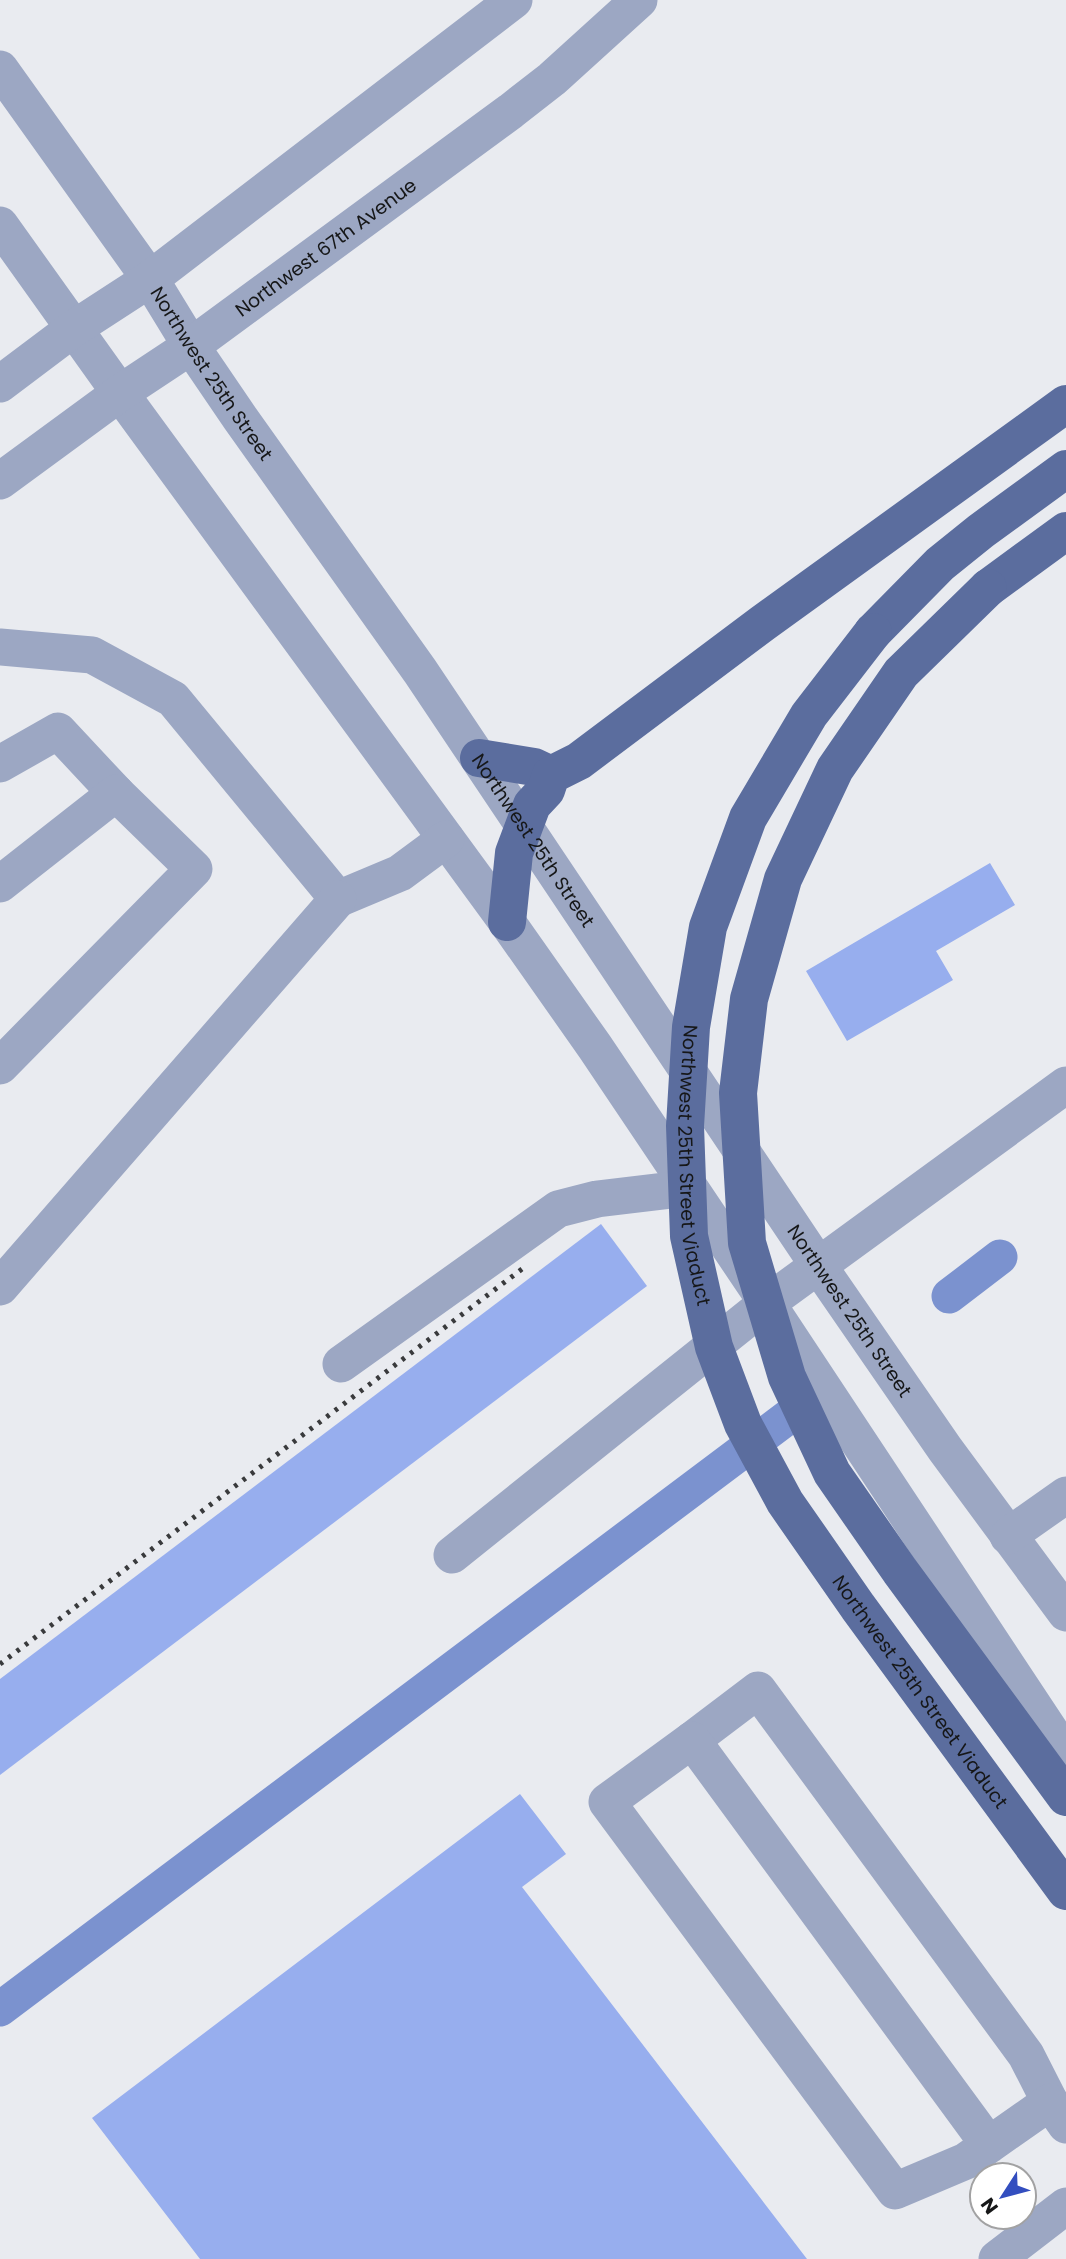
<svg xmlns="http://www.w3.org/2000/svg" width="1066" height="2259" font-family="Poppins,sans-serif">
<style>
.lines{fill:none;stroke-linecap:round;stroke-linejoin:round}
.canal{stroke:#7b92cf;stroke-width:35}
.building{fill:#97aeee}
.minor{stroke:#9ca7c3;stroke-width:37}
.major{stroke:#5b6d9e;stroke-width:38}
.rail{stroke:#393a3c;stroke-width:5;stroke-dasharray:3.5 7;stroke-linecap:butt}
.major-bridge{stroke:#5b6d9e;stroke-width:38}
.labels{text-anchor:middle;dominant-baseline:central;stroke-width:5;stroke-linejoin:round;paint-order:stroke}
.street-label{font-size:19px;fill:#161718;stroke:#fff}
</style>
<rect width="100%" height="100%" fill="#e9ebf0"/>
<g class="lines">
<g class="canal">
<polyline points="949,1296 1000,1257"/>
<polyline points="0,2009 800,1408"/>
</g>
</g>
<g class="building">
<polygon points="990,863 1015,905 936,951 953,980 847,1041 806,971"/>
<polygon points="601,1224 647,1286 0,1775 0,1679"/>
<polygon points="520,1794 566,1854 522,1887 807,2259 200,2259 92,2118"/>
</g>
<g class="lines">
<g class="minor">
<path id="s1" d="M0,69L150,279L191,346L240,418L420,671L818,1265L945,1449L1066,1613"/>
<polyline points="0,225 120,393 507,922 595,1047 767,1303 1066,1755"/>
<polyline points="0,384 73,329 150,279 514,0"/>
<path id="s2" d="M0,481L120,393L191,346L511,111L552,79L639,0"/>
<polyline points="0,647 92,655 173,699 338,899 400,873 446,839"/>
<polyline points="0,764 58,731 116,793"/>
<polyline points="0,884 116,793 194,869 0,1066"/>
<polyline points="0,1287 338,899"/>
<polyline points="341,1364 558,1209 597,1199 689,1188"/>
<polyline points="1008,1536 1066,1495"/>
<polyline points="452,1555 767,1303 1066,1085"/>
<polyline points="692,1740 758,1690 1026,2055 1050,2102"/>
<polyline points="989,2145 692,1740 607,1802 895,2191 966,2161 1050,2102 1066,2125"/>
<polyline points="997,2259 1066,2206"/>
</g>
<g class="major">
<polyline points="988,588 1066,531"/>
<polyline points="873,632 940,564 981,531 1066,469"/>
<polyline points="479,758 534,767 551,775"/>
<polyline points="507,922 514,853 532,805 546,790 551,775 579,761 763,623 1066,404"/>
</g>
<polyline class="rail" points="0,1664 526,1266"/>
<g class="major-bridge">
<polyline points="988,588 901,673 835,769 783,879 749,999 738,1093 747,1243 787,1377 832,1473 900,1571 1066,1797"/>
<path id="s3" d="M873,632L809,715L748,818L708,927L691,1027L685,1126L689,1236L714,1347L743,1424L785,1502L858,1607L1066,1891"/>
</g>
</g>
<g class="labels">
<g class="street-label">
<text stroke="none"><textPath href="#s2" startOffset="401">Northwest 67th Avenue</textPath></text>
<text stroke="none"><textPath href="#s1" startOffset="371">Northwest 25th Street</textPath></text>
<text stroke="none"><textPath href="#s1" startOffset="938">Northwest 25th Street</textPath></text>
<text stroke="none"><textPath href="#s3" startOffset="581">Northwest 25th Street Viaduct</textPath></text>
<text stroke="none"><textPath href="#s1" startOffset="1505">Northwest 25th Street</textPath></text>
<text stroke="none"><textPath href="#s3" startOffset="1169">Northwest 25th Street Viaduct</textPath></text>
</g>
</g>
<g transform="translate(1003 2196) rotate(234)"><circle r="33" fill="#ffffff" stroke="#a2a2a3" stroke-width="2"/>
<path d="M0-5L12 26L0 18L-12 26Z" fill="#334ebf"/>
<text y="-10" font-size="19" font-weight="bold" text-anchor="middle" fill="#161718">N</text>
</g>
</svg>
